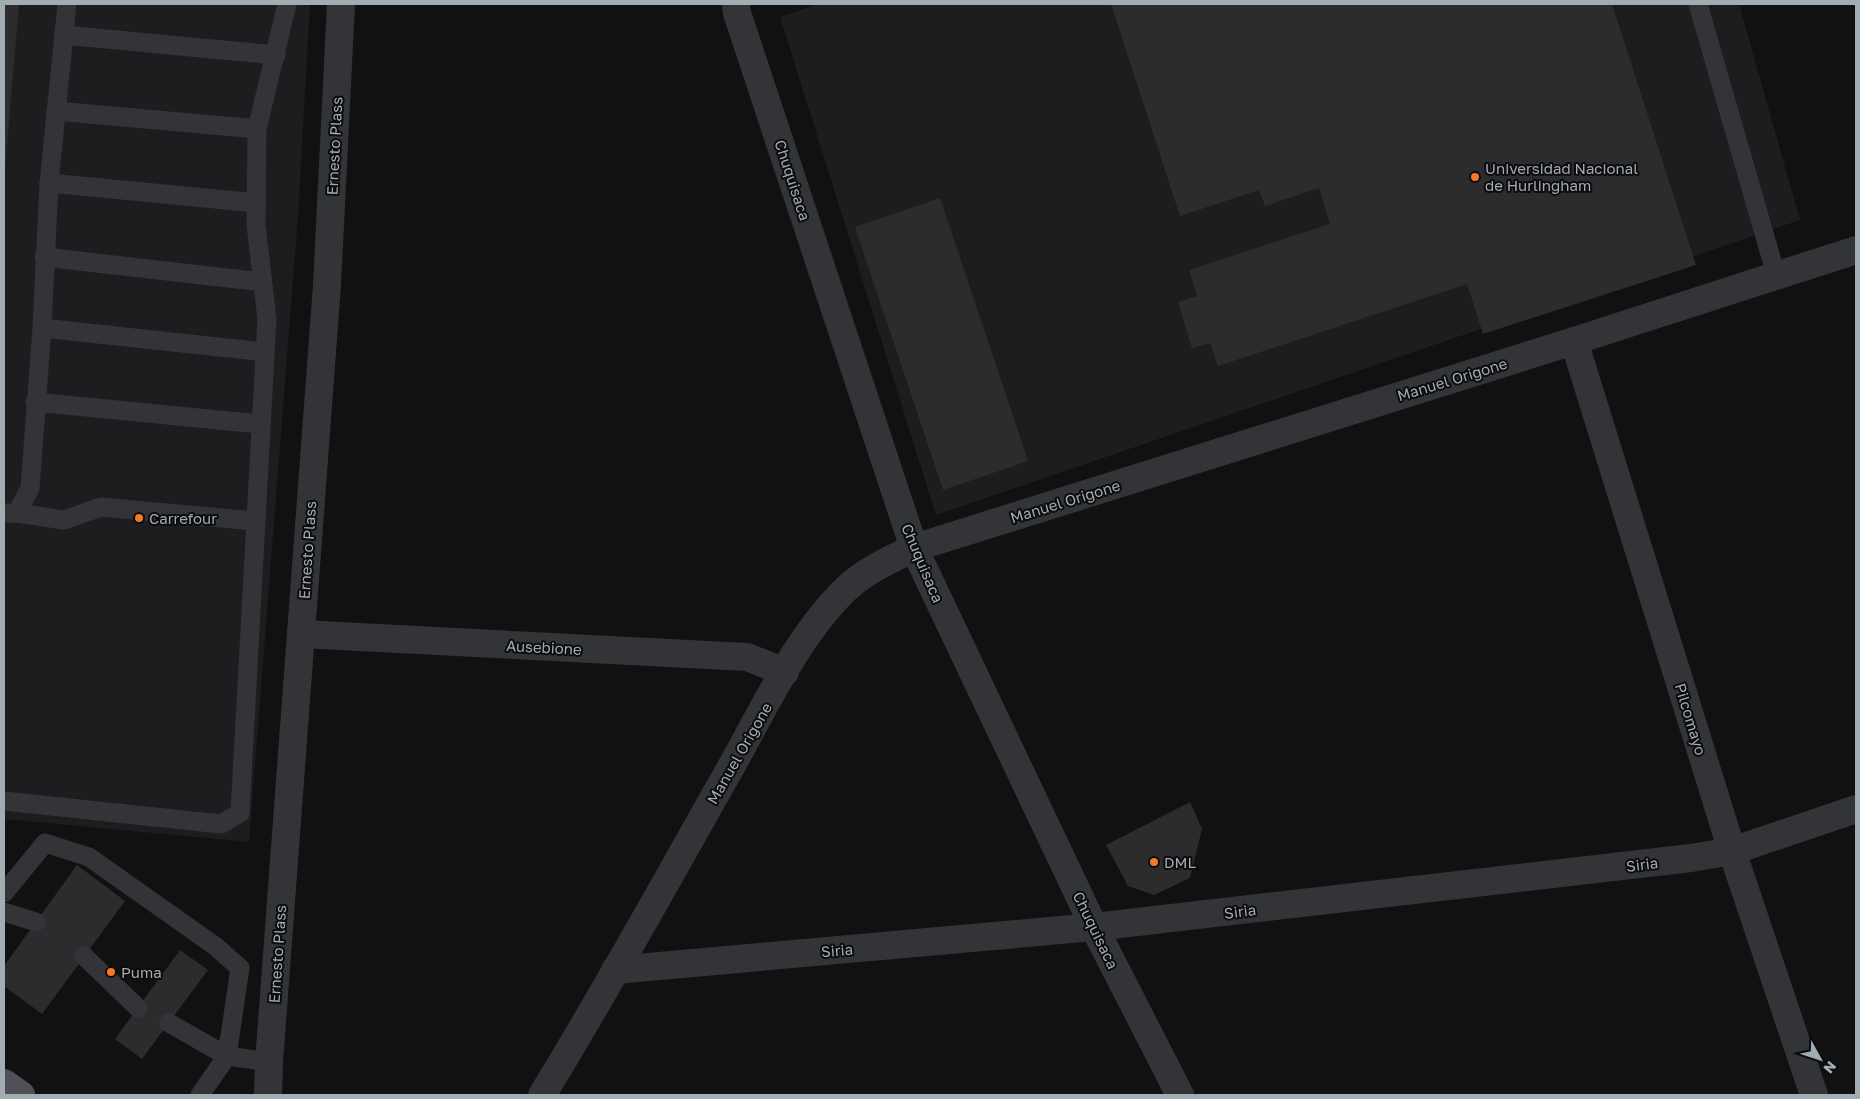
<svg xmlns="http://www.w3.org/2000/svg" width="1860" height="1099" font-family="'Golos Text',sans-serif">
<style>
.built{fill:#1d1d1f}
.building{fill:#2c2c2e}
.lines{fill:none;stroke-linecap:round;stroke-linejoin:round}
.service{stroke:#323437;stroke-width:19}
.minor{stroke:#323437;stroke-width:28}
.primary{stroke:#4e5256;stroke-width:28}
.poi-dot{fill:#f57926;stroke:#0c0c0d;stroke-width:2}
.labels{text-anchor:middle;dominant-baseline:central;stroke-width:4;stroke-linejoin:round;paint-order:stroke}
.street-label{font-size:15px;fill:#a2acb3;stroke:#0c0c0d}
.poi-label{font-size:15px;fill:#a2acb3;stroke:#0c0c0d;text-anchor:start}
</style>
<rect width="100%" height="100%" fill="#111112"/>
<g class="built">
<polygon points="4,4 310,4 298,216 249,842 4,819"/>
<polygon points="818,4 1739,4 1800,220 936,515 780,17"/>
</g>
<g class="building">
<polygon points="4,4 19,4 5,169 4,169"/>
<polygon points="1111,4 1612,4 1696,265 1483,334 1467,284 1218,366 1210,343 1192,348 1178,302 1197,296 1189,270 1330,224 1319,188 1265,206 1259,190 1180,216"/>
<polygon points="940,198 1028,461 943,490 855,227"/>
<polygon points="1190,802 1202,829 1190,878 1154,895 1128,886 1106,845"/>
<polygon points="77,865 125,901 42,1014 4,986 4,966"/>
<polygon points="180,950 208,970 142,1059 115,1039"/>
</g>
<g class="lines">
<g class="service">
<polyline points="1698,4 1776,275"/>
<polyline points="64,35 276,55"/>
<polyline points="56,111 257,129"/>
<polyline points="49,183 257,203"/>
<polyline points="44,257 262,282"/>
<polyline points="42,328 265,352"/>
<polyline points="35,402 260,424"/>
<polyline points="4,513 17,513 30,488 42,328 49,183 67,4"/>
<polyline points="17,513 64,520 101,507 255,521"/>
<polyline points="4,801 221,824 240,813 267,319 256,225 257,129 287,4"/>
<polyline points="4,893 45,843 89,857 215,946 240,968 227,1056 269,1062"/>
<polyline points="4,912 36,922"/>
<polyline points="84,956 138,1008"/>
<polyline points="169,1023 227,1056 200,1095"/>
</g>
<g class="minor">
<polyline points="736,4 737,13 914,548 1094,927 1180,1095"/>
<polyline points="1574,341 1732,851 1814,1095"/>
<polyline points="301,634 747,657 785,672"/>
<polyline points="615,970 1094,927 1691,858 1732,851 1856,809"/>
<polyline points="268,1095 269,1062 327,285 341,4"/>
<path d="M542,1095C608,988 669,876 731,767C764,708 798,635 846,589C866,570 890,560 914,548L1574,341L1856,250"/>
</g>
<polyline class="primary" points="4,1083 21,1095"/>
</g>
<g class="poi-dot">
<circle cx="1475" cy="177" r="5"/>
<circle cx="139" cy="518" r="5"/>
<circle cx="1154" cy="862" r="5"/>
<circle cx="111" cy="972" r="5"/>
</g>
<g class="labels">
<g class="street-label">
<text transform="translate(334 146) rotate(-87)">Ernesto Plass</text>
<text transform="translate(793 180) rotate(72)">Chuquisaca</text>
<text transform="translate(1452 379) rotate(-17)">Manuel Origone</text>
<text transform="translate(1065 501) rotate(-17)">Manuel Origone</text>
<text transform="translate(307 550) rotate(-86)">Ernesto Plass</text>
<text transform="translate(923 563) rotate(67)">Chuquisaca</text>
<text transform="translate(544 647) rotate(3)">Ausebione</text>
<text transform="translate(1691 719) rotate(73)">Pilcomayo</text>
<text transform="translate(739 753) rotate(-60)">Manuel Origone</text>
<text transform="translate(1642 864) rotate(-7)">Siria</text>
<text transform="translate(1240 911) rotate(-7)">Siria</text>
<text transform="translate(1096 930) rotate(64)">Chuquisaca</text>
<text transform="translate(837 950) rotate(-5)">Siria</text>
<text transform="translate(277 954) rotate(-86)">Ernesto Plass</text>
</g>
<g class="poi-label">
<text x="1485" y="168">Universidad Nacional<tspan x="1485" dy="17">de Hurlingham</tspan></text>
<text x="149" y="518">Carrefour</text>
<text x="1164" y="862">DML</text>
<text x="121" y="972">Puma</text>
</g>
</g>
<rect width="1860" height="1099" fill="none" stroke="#a2acb3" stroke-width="10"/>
<g transform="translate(1820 1059) rotate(130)" stroke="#0c0c0d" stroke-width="4" paint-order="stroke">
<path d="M0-4L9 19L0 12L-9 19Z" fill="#a2acb3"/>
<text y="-8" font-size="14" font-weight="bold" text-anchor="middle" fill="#a2acb3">N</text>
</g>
</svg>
